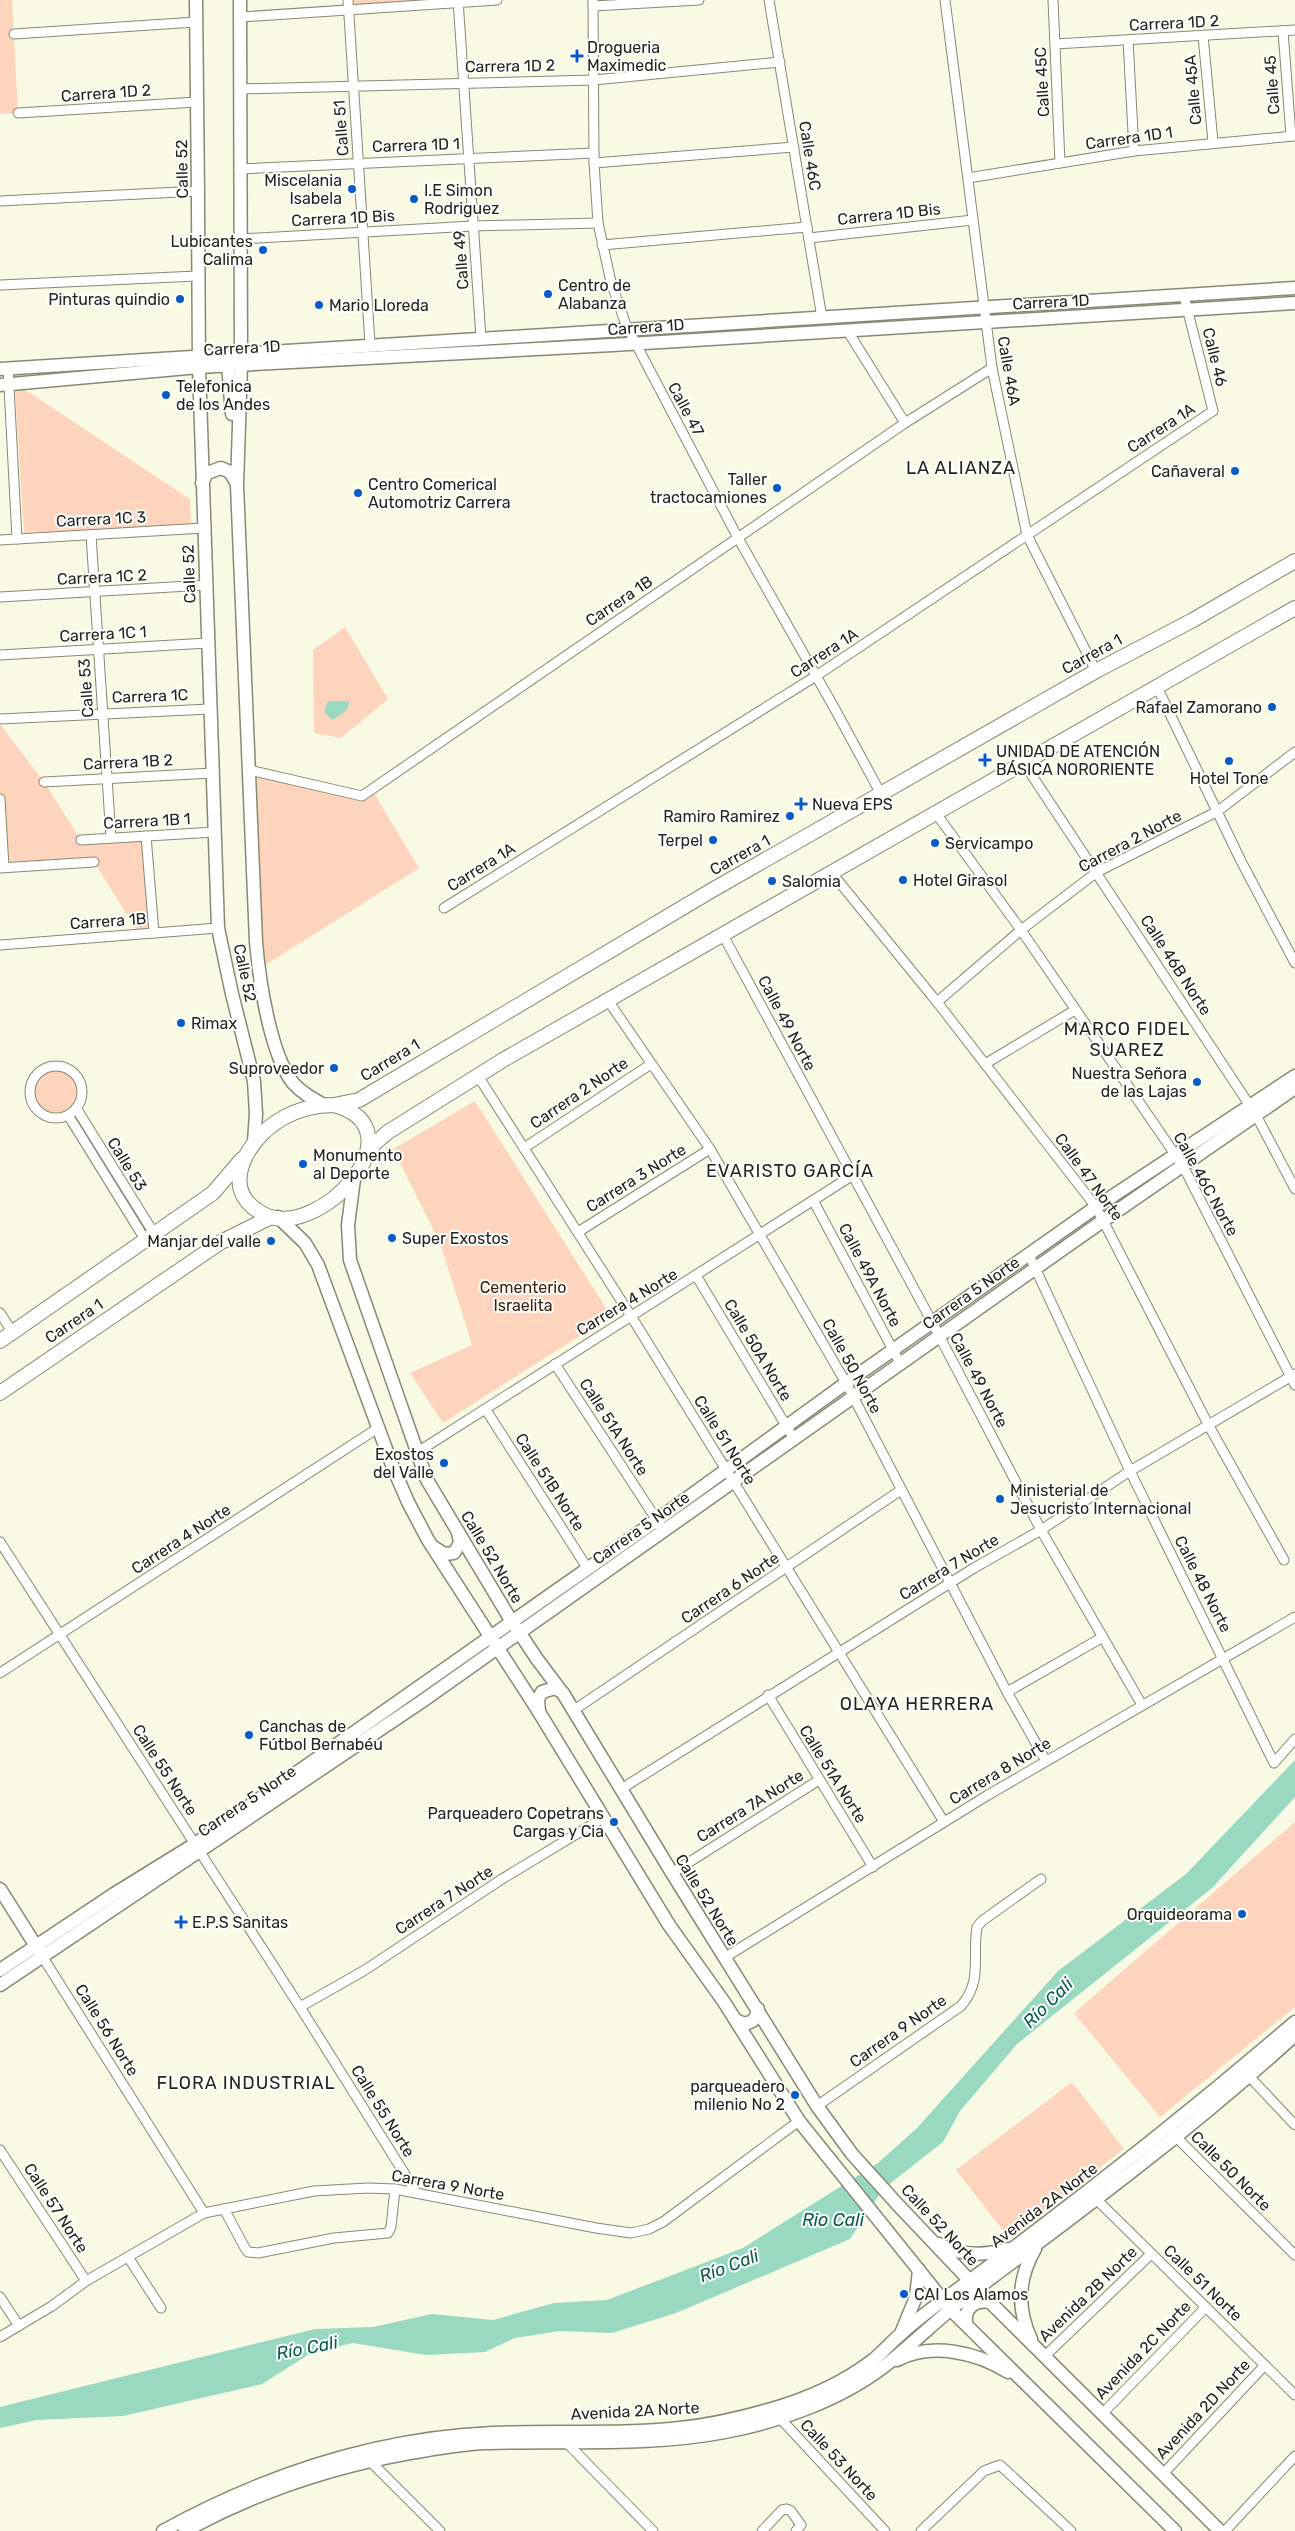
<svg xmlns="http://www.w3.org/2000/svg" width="1295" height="2531" font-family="Rubik,sans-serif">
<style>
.green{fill:#fed5bc}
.water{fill:#99d9c2}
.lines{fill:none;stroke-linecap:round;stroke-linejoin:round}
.street-casing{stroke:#878975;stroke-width:11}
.secondary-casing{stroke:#878975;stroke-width:15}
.primary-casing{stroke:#878975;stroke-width:16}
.street{stroke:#fff;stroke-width:9}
.secondary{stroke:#fff;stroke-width:12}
.primary{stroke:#fff;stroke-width:14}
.poi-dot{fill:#0a5bc4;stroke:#fff;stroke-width:2}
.labels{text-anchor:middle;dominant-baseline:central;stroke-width:4;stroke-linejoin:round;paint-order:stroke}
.street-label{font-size:16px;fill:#24251d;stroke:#fff}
.poi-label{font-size:16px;fill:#24251d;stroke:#fff;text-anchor:start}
.park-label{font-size:16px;fill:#422009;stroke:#fff}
.neighbourhood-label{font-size:18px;letter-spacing:1px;fill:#24251d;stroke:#fff}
.water-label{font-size:18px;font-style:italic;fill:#085e49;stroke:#fff}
</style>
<rect width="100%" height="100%" fill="#f8fae4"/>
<g class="green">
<polygon points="0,0 12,0 18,113 0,114"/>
<polygon points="348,0 458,0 349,10"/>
<polygon points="24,389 190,499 191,524 24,533 15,391"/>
<polygon points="345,627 388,699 341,738 314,733 313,650"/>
<polygon points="0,724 44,782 81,840 146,836 154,933 139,934 94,862 4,867 0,799"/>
<polygon points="249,770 362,796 372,790 419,868 267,964 258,966"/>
<path d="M55,1066C78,1070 87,1089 76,1108L155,1235L146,1241L68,1115L48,1116C22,1104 26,1070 55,1066Z"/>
<polygon points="475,1101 611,1316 443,1423 410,1373 472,1345 440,1243 393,1149"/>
<polygon points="1295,1822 1295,2007 1160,2117 1074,2013"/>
<polygon points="1072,2082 1124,2149 1008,2237 956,2170"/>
</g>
<g class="water">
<path d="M328,701H349C350,710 339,716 332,720L324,712Z"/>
<polygon points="1295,1760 1295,1797 1212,1888 1017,2044 960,2111 943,2142 883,2189 850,2239 676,2313 612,2333 560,2331 515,2338 485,2352 426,2355 353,2343 311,2353 262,2384 123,2416 37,2420 0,2428 0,2407 315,2329 373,2327 432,2314 493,2320 554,2303 607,2300 743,2248 878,2163 917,2128 1058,1971 1186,1874"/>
</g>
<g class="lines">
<defs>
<g id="street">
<polyline points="348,0 370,344"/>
<polyline points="458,0 481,338"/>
<polyline points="593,0 594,163 598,223 611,282 626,325 738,538 836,711 881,794"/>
<polyline points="769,0 822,318"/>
<polyline points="945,0 992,368 1027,535 1096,671"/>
<polyline points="1053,0 1060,163"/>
<polyline points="593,6 699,0"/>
<polyline points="241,17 497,0"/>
<polyline points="1283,31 1291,136"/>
<polyline points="14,34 196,22"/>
<polyline points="1203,36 1213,142"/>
<polyline points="1128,40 1134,151"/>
<polyline points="1055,44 1295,30"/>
<polyline points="240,89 594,80 780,62"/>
<polyline points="18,113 197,102"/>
<polyline points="594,163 794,147"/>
<polyline points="239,169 594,153"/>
<polyline points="968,178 1134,151 1295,136"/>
<polyline points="0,201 199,191"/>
<polyline points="809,238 973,220"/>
<polyline points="240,239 473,226 598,223"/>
<polyline points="602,245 807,227"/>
<polyline points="0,285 197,276"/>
<polyline points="847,330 905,423"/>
<polyline points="8,368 17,539"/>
<polyline points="91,535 111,838"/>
<polyline points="0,540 204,528"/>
<polyline points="0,597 206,585"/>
<polyline points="0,655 208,643"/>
<polyline points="1157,687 1241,861 1295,963"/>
<polyline points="0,719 210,709"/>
<polyline points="1023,762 1256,1115 1295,1189"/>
<polyline points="249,770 362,796 905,423 992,368"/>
<polyline points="44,782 213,773"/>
<polyline points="0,799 4,867"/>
<polyline points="935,812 1021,930 1183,1166 1295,1385"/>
<polyline points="146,836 154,933"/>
<polyline points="81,840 215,832"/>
<polyline points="0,868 94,862"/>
<polyline points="831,872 937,1002 1096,1207 1209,1426 1284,1560"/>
<polyline points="444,908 816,676 1213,411 1184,296"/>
<polyline points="723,935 932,1322 1041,1530 1142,1705"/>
<polyline points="0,945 218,928"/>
<polyline points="607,999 710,1149 846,1383 1007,1692 1046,1761"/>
<polyline points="937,1002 1021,930 1097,872 1218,811 1295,752"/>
<polyline points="985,1064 1075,1010"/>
<circle cx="56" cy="1092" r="26"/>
<polyline points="478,1076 631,1316 944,1822"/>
<polyline points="76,1108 155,1235"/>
<polyline points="68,1115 146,1241"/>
<polyline points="524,1148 651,1064"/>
<polyline points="814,1202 900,1363"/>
<polyline points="578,1232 710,1149"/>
<polyline points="1029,1255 1130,1471 1274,1763 1295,1739"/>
<polyline points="697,1277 794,1439"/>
<polyline points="0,1313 13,1333"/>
<polyline points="555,1364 660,1525"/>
<polyline points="486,1410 588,1569"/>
<polyline points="416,1453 853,1175"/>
<polyline points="0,1542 300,2007 416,2192"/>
<polyline points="0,1673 378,1428"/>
<polyline points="1007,1692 1103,1637"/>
<polyline points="768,1695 873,1867"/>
<polyline points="574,1710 901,1490"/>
<polyline points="621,1789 974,1568 1041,1530 1130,1471 1295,1374"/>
<polyline points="672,1873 819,1780"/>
<polyline points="42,1956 204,2213"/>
<polyline points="724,1958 988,1795 1295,1617"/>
<polyline points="300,2007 365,1970 502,1879 603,1818"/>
<polyline points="1245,2072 1295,2125"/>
<path d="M817,2106L961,2006C983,1981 972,1956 977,1927L982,1921L1041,1879"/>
<polyline points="1172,2133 1295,2255"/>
<polyline points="0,2150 86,2281"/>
<polyline points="1093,2196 1295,2395"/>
<polyline points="224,2209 245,2248 248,2252 258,2253 334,2238 388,2233 391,2227 395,2189"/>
<polyline points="128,2257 161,2308"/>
<polyline points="0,2297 19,2326"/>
<polyline points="0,2337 52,2306 86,2281 204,2213 314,2191 368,2188 395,2189 596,2228 631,2233 649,2229 663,2222 799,2121"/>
<polyline points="1045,2356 1151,2254"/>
<polyline points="1102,2414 1206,2307"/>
<polyline points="777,2415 885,2531"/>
<polyline points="564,2440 653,2531"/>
<polyline points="369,2460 440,2531"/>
<polyline points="1163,2474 1265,2365"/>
<polyline points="762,2531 782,2510 787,2509 791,2511 801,2525 796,2531"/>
<polyline points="921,2531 984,2471 1000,2465 1071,2531"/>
<polyline points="1225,2531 1295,2456"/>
</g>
<g id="secondary">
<path d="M196,0C198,122 198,245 199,367L218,928L232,994L254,1081L256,1114L254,1142"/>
<path d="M240,0L241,365L237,485L256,942C259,979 270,1054 293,1083C302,1093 313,1099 324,1105"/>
<polyline points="220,363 228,366 232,414"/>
<path d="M0,369C431,339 863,318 1295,288"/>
<polyline points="0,385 199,367 612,345 1295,303"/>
<polyline points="202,483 207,473 221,468 230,472 236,482"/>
<polyline points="354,1179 348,1225 350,1260 427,1480 509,1617 537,1659 564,1695 672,1873 817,2106 852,2154 898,2205 990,2302 1220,2531"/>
<polyline points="278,1217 305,1243 318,1265 392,1465 408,1502 428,1540 539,1712 669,1925 724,2002 799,2121 950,2309 1175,2531"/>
<polyline points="435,1548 444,1554 454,1553 460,1543 458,1532"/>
<polyline points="539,1712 538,1699 542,1692 555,1688 563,1693"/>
<polyline points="0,1889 39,1951"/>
<polyline points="0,1970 114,1894 195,1844 657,1520 846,1383 1096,1207 1295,1076"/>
<polyline points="0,1985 421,1702 1104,1220 1295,1088"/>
<path d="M736,2020C746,2027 757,2022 758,2009"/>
<path d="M939,2244C961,2256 984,2256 1008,2249"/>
<path d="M966,2324C964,2308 975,2299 990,2302"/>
<polyline points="902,2331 916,2297 919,2270"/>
<path d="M1031,2339C1017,2309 1018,2278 1035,2249"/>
<path d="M897,2360C931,2342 976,2352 1008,2372"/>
<path d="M163,2531C265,2475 376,2438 493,2433C555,2430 619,2435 680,2428C710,2425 740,2418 768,2410C804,2400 843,2383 873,2360C883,2352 891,2342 901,2334C915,2321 931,2309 946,2298C1066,2210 1182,2119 1295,2022"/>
<path d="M185,2531C256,2492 330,2467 410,2453C435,2449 460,2444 485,2443C564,2440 647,2447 725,2432C778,2422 838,2401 882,2368C915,2343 944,2312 979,2287C1087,2207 1195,2126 1295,2035"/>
</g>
<g id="primary">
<polyline points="334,1105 359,1100 714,889 1096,671 1193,620 1295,561"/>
<path d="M334,1105C423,1129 318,1243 263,1214C215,1189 250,1136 283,1118C299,1109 316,1105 334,1105Z"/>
<polyline points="366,1157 374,1144 388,1132 503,1060 1295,608"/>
<polyline points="0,1341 213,1193 242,1159"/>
<polyline points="0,1393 221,1242 271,1217"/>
</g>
</defs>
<use href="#street" class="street-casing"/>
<use href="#secondary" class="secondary-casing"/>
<use href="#primary" class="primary-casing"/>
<use href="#street" class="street"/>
<use href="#secondary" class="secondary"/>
<use href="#primary" class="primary"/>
</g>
<g class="poi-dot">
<path d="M574.5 48.5h5v5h5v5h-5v5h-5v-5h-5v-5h5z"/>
<circle cx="352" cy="189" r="5"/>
<circle cx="414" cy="199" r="5"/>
<circle cx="263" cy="250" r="5"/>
<circle cx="548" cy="294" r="5"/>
<circle cx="180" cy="299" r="5"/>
<circle cx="319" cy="305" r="5"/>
<circle cx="166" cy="395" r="5"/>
<circle cx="1235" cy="471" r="5"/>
<circle cx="777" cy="488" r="5"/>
<circle cx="358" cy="493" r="5"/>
<circle cx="1272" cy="707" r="5"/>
<path d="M982.5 752.5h5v5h5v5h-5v5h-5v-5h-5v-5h5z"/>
<circle cx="1229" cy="761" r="5"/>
<path d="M798.5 796.5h5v5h5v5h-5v5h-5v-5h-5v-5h5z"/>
<circle cx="790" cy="816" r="5"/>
<circle cx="713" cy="840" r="5"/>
<circle cx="935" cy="843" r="5"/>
<circle cx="903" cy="880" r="5"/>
<circle cx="772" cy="881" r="5"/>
<circle cx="181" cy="1023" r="5"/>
<circle cx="334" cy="1068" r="5"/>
<circle cx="1197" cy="1082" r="5"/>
<circle cx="303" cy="1164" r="5"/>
<circle cx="392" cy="1238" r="5"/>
<circle cx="271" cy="1241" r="5"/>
<circle cx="444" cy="1463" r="5"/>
<circle cx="1000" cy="1499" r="5"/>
<circle cx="249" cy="1735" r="5"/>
<circle cx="614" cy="1822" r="5"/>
<circle cx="1242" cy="1914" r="5"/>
<path d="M178.5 1914.5h5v5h5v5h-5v5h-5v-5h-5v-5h5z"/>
<circle cx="795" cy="2095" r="5"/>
<circle cx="904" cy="2294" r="5"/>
</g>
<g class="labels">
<g class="street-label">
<text transform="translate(1174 23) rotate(-3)">Carrera 1D 2</text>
<text transform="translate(510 66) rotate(-1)">Carrera 1D 2</text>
<text transform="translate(1042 82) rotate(-93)">Calle 45C</text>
<text transform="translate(1272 85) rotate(-94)">Calle 45</text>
<text transform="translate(1193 90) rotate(-95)">Calle 45A</text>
<text transform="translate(106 93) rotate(-4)">Carrera 1D 2</text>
<text transform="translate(341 128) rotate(-94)">Calle 51</text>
<text transform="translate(1129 138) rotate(-8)">Carrera 1D 1</text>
<text transform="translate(416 145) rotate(-2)">Carrera 1D 1</text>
<text transform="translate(810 156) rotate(81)">Calle 46C</text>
<text transform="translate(182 169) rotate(-91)">Calle 52</text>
<text transform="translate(889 214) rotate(-6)">Carrera 1D Bis</text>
<text transform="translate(343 218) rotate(-3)">Carrera 1D Bis</text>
<text transform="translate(461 260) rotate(-94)">Calle 49</text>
<text transform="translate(1051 302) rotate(-3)">Carrera 1D</text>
<text transform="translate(646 327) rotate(-4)">Carrera 1D</text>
<text transform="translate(242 348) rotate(-3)">Carrera 1D</text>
<text transform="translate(1215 357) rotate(76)">Calle 46</text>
<text transform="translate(1009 371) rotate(80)">Calle 46A</text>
<text transform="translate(686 409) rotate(62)">Calle 47</text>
<text transform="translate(1161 428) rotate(-33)">Carrera 1A</text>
<text transform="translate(101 519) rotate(-3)">Carrera 1C 3</text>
<text transform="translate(189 574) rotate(-92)">Calle 52</text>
<text transform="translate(102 577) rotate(-3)">Carrera 1C 2</text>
<text transform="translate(619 601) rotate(-34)">Carrera 1B</text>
<text transform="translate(103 634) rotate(-3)">Carrera 1C 1</text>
<text transform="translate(824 653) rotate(-33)">Carrera 1A</text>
<text transform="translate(1092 654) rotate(-29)">Carrera 1</text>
<text transform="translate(86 688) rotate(-94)">Calle 53</text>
<text transform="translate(150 696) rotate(-2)">Carrera 1C</text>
<text transform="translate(128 762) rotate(-3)">Carrera 1B 2</text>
<text transform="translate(147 821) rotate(-3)">Carrera 1B 1</text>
<text transform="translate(1130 841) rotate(-28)">Carrera 2 Norte</text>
<text transform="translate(740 855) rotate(-29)">Carrera 1</text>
<text transform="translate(481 867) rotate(-32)">Carrera 1A</text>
<text transform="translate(108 921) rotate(-4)">Carrera 1B</text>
<text transform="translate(1176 965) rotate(57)">Calle 46B Norte</text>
<text transform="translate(245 973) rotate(78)">Calle 52</text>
<text transform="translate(787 1023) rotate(62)">Calle 49 Norte</text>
<text transform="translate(390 1060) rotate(-31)">Carrera 1</text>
<text transform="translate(579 1093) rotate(-34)">Carrera 2 Norte</text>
<text transform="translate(127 1164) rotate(58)">Calle 53</text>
<text transform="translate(1089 1177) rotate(54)">Calle 47 Norte</text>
<text transform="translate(636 1178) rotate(-32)">Carrera 3 Norte</text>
<text transform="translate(1206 1184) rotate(61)">Calle 46C Norte</text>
<text transform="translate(870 1275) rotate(62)">Calle 49A Norte</text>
<text transform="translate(971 1293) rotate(-35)">Carrera 5 Norte</text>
<text transform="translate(627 1302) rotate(-31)">Carrera 4 Norte</text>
<text transform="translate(74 1321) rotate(-34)">Carrera 1</text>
<text transform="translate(758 1350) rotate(59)">Calle 50A Norte</text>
<text transform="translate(852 1366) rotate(61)">Calle 50 Norte</text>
<text transform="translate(979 1380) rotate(62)">Calle 49 Norte</text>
<text transform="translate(614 1427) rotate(57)">Calle 51A Norte</text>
<text transform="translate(725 1440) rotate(58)">Calle 51 Norte</text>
<text transform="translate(550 1482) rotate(57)">Calle 51B Norte</text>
<text transform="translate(641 1528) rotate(-35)">Carrera 5 Norte</text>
<text transform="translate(181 1539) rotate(-33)">Carrera 4 Norte</text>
<text transform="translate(492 1557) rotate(59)">Calle 52 Norte</text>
<text transform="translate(949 1567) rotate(-31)">Carrera 7 Norte</text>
<text transform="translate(1203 1584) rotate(63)">Calle 48 Norte</text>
<text transform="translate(730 1588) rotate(-34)">Carrera 6 Norte</text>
<text transform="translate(165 1770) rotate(57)">Calle 55 Norte</text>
<text transform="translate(1000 1771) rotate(-31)">Carrera 8 Norte</text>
<text transform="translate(833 1774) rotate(58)">Calle 51A Norte</text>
<text transform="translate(247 1801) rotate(-34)">Carrera 5 Norte</text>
<text transform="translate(750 1806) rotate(-32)">Carrera 7A Norte</text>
<text transform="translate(444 1900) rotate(-33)">Carrera 7 Norte</text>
<text transform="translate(707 1900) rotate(58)">Calle 52 Norte</text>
<text transform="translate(107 2030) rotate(58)">Calle 56 Norte</text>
<text transform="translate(898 2031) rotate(-35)">Carrera 9 Norte</text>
<text transform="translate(383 2111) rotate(58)">Calle 55 Norte</text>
<text transform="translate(1231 2171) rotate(45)">Calle 50 Norte</text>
<text transform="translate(448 2185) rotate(10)">Carrera 9 Norte</text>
<text transform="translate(1044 2205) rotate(-37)">Avenida 2A Norte</text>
<text transform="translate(56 2208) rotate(57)">Calle 57 Norte</text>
<text transform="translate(940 2225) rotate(47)">Calle 52 Norte</text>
<text transform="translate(1203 2283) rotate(44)">Calle 51 Norte</text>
<text transform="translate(1088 2294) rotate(-44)">Avenida 2B Norte</text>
<text transform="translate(1143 2350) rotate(-46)">Avenida 2C Norte</text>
<text transform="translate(1203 2409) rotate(-47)">Avenida 2D Norte</text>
<text transform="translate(635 2411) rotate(-3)">Avenida 2A Norte</text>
<text transform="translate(839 2460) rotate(47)">Calle 53 Norte</text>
</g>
<g class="poi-label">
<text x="587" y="47">Drogueria<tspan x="587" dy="18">Maximedic</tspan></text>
<text x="342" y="180" text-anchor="end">Miscelania<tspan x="342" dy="18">Isabela</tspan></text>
<text x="424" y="190">I.E Simon<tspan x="424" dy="18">Rodriguez</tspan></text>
<text x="253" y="241" text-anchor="end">Lubicantes<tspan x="253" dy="18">Calima</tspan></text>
<text x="558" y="285">Centro de<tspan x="558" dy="18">Alabanza</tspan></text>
<text x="170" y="299" text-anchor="end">Pinturas quindio</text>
<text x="329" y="305">Mario Lloreda</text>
<text x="176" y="386">Telefonica<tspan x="176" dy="18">de los Andes</tspan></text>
<text x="1225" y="471" text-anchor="end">Cañaveral</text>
<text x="767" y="479" text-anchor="end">Taller<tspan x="767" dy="18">tractocamiones</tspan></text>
<text x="368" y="484">Centro Comerical<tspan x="368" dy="18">Automotriz Carrera</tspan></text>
<text x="1262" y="707" text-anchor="end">Rafael Zamorano</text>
<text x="996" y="751">UNIDAD DE ATENCIÓN<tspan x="996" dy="18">BÁSICA NORORIENTE</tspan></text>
<text x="1229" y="778" text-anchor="middle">Hotel Tone</text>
<text x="812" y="804">Nueva EPS</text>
<text x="780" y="816" text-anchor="end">Ramiro Ramirez</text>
<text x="703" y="840" text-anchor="end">Terpel</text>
<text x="945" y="843">Servicampo</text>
<text x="913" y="880">Hotel Girasol</text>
<text x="782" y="881">Salomia</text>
<text x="191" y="1023">Rimax</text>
<text x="324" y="1068" text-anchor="end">Suproveedor</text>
<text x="1187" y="1073" text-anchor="end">Nuestra Señora<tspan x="1187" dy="18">de las Lajas</tspan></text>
<text x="313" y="1155">Monumento<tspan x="313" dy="18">al Deporte</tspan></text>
<text x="402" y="1238">Super Exostos</text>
<text x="261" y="1241" text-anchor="end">Manjar del valle</text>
<text x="434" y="1454" text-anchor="end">Exostos<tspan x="434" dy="18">del Valle</tspan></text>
<text x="1010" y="1490">Ministerial de<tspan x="1010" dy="18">Jesucristo Internacional</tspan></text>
<text x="259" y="1726">Canchas de<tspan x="259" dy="18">Fútbol Bernabéu</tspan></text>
<text x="604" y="1813" text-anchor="end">Parqueadero Copetrans<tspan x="604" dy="18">Cargas y Cia</tspan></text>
<text x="1232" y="1914" text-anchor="end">Orquideorama</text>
<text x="192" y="1922">E.P.S Sanitas</text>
<text x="785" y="2086" text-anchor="end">parqueadero<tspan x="785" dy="18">milenio No 2</tspan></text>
<text x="914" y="2294">CAI Los Alamos</text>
</g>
<g class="park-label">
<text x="523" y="1287">Cementerio<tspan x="523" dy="18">Israelita</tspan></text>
</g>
<g class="neighbourhood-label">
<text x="961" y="468">LA ALIANZA</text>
<text x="1127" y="1029">MARCO FIDEL<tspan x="1127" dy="21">SUAREZ</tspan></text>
<text x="790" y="1171">EVARISTO GARCÍA</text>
<text x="917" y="1704">OLAYA HERRERA</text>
<text x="246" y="2083">FLORA INDUSTRIAL</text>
</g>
<g class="water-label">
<text transform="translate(1048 2003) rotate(-45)">Río Cali</text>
<text x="833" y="2220">Rio Cali</text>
<text transform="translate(729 2266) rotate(-21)">Río Cali</text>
<text transform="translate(307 2348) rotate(-11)">Río Cali</text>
</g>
</g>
</svg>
